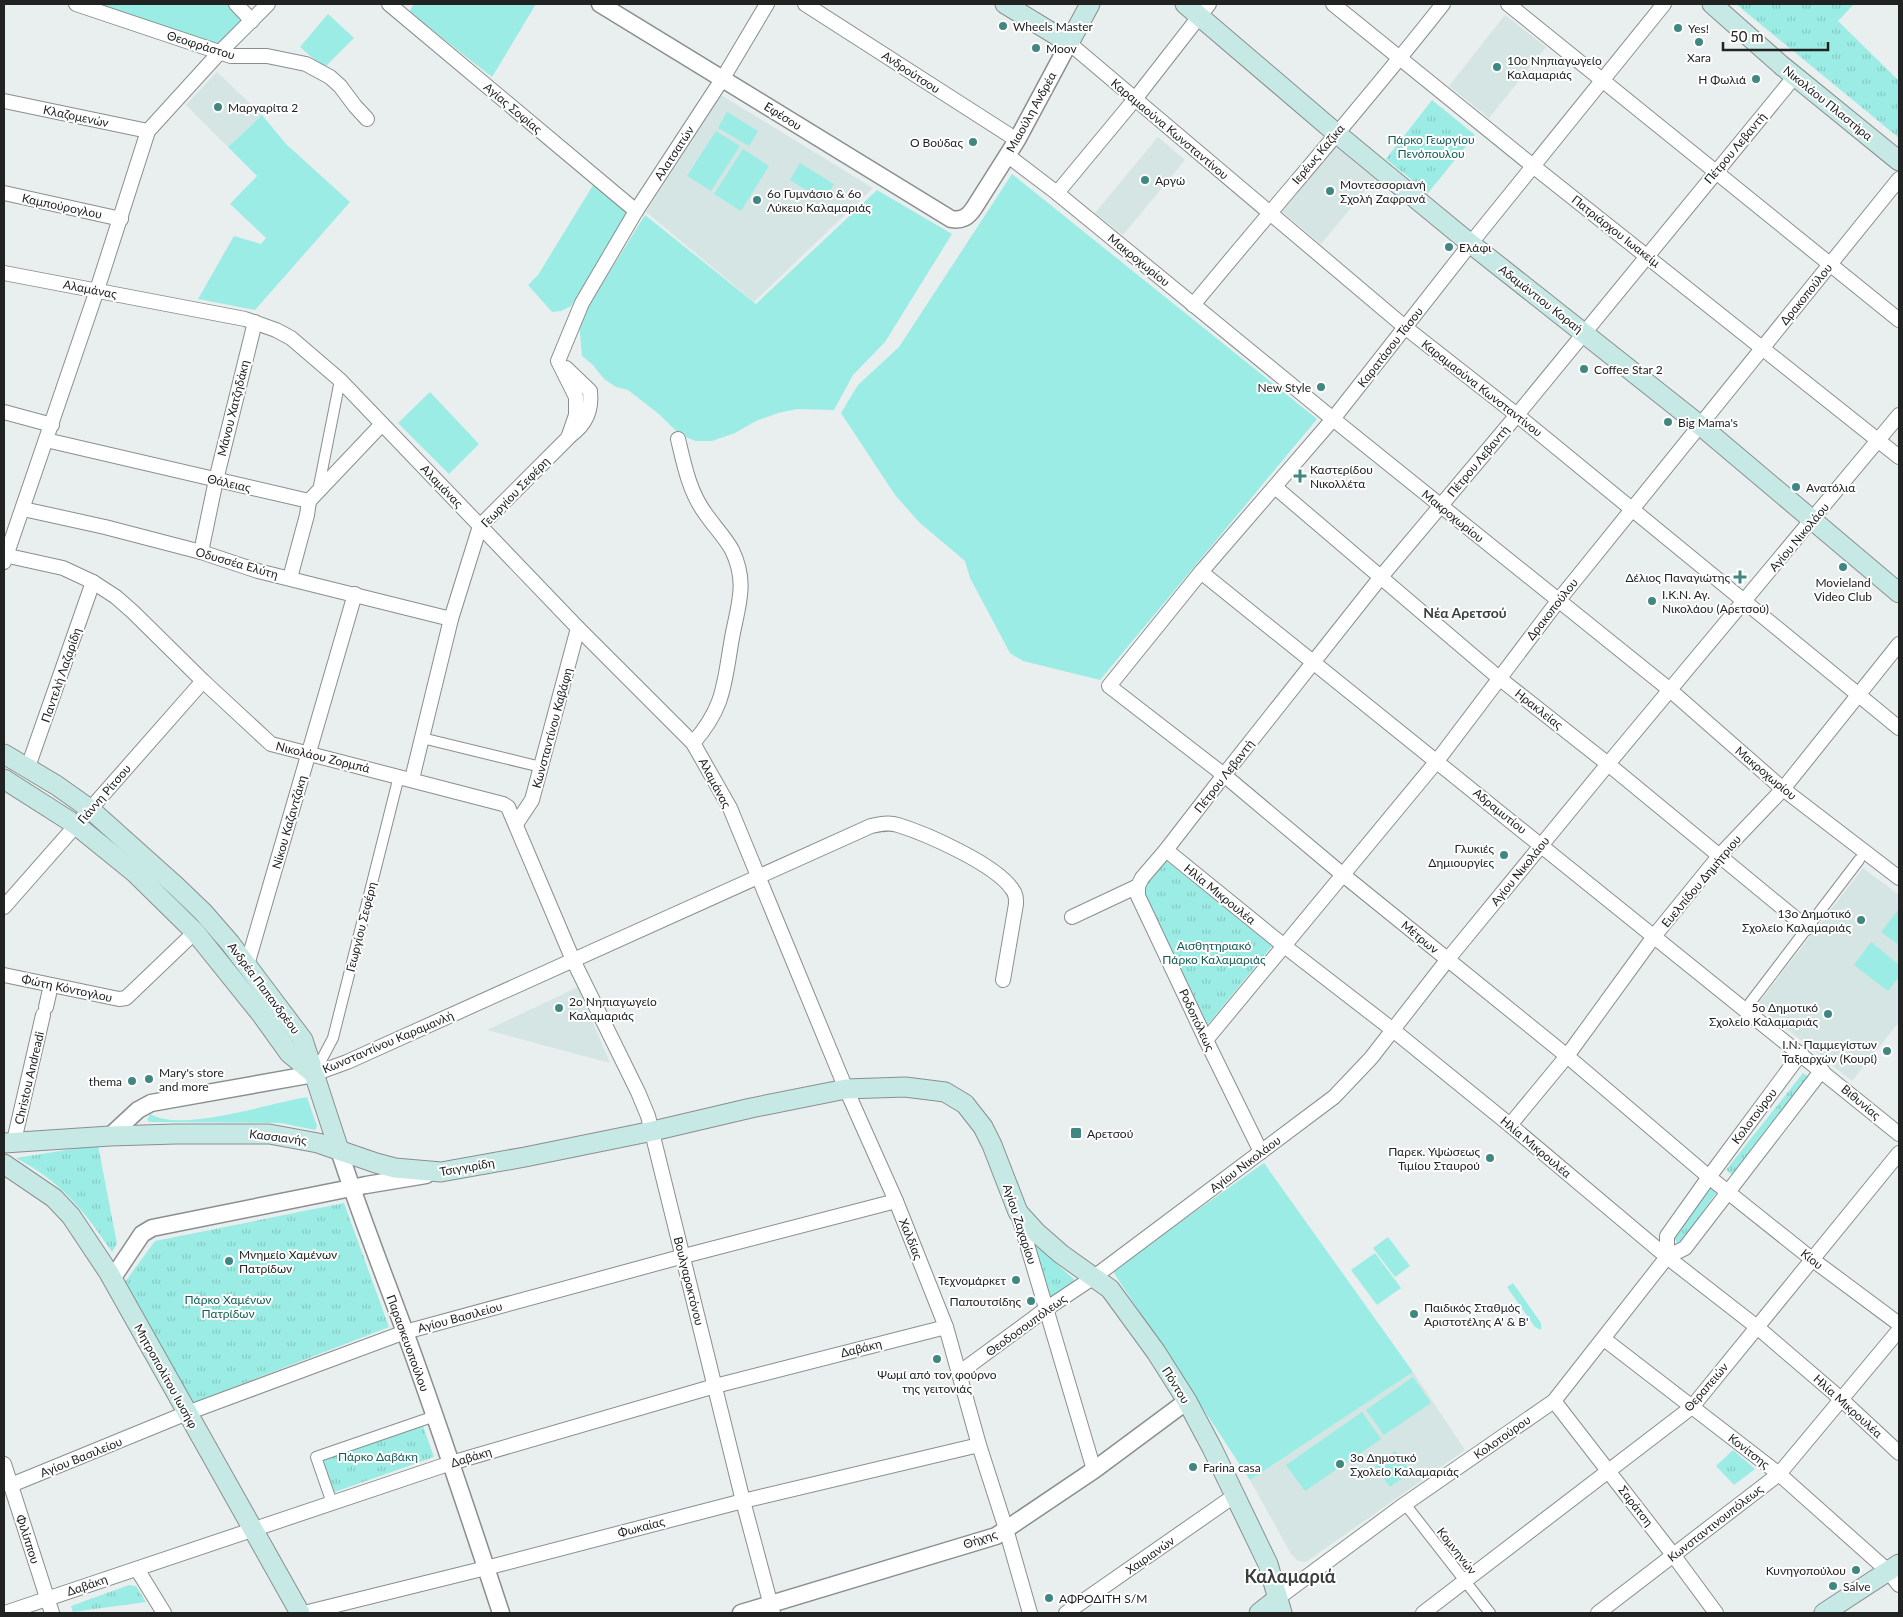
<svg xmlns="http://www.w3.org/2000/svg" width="1903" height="1617" font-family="Lato,sans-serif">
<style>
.built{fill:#d5e5e3}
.green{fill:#9bece4}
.park{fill:url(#park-tufts)}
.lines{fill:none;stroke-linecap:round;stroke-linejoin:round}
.pedestrian-casing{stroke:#898f8e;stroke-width:12}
.minor-casing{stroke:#898f8e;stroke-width:16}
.tertiary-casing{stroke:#898f8e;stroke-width:19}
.secondary-casing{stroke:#898f8e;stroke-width:21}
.pedestrian{stroke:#fff;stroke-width:10}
.minor{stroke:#fff;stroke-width:14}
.tertiary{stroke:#fff;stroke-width:16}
.secondary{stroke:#c7e9e6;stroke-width:19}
.poi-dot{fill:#418781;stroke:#fff;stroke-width:2}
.labels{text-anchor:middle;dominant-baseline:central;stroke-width:4;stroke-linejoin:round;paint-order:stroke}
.poi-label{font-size:12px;fill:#212323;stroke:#fff;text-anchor:start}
.street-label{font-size:12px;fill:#212323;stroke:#fff}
.park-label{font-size:12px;fill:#135c56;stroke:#fff}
.neighbourhood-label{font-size:14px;font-weight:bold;fill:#3a3f3e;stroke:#fff}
.district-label{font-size:18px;font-weight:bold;fill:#3a3f3e;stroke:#fff}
</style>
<defs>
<pattern id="park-tufts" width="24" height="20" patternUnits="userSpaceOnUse" patternTransform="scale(1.25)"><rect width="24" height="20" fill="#9bece4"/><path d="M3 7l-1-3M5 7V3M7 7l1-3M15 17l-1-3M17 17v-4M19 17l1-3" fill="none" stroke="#85cac3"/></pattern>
</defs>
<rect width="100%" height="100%" fill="#e9efee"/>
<g class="built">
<polygon points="1505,15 1546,47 1489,118 1449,86"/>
<polygon points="217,72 262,115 228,147 186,105"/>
<polygon points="721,95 873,188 754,302 646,212"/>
<polygon points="1158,137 1185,160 1123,235 1095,213"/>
<polygon points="1333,145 1375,179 1321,244 1280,210"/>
<polygon points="1863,868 1899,895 1899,1022 1852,1081 1757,1005"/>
<polygon points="578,987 610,1063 487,1030"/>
<polygon points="1413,1372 1465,1450 1306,1562 1298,1561 1291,1554 1250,1480"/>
</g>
<g class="green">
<polygon points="95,4 231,4 247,21 220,48"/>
<polygon points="414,4 536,4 492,77 409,12"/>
<polygon points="328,14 354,38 324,68 300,47"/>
<polygon points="727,112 758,131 749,146 718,128"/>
<polygon points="262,115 286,144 350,202 255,310 198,299 234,236 261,244 266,238 230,204 257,176 228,147"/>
<polygon points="716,131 740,146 711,191 687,176"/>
<polygon points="743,149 769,166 741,211 714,194"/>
<polygon points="800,163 834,184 824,201 790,180"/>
<polygon points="1012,174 1317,419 1100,680 1023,661 1010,653 970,578 965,561 920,523 895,495 841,413 858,385 899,347"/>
<polygon points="595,182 629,212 571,306 561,311 552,312 528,285 538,275"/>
<polygon points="877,190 952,234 885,342 853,375 834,410 797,409 778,413 756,421 735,433 712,441 696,441 680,435 660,415 628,390 616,387 604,379 593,365 582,356 579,321 645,215 756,304"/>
<polygon points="430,392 479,444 449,474 398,423"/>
<polygon points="1899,909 1899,945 1881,932"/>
<polygon points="1871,942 1899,965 1899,977 1888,991 1854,965"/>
<path d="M307,1097L317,1126L315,1130L281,1123L150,1122L147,1120L150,1114C183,1133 269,1103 307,1097Z"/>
<polygon points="1264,1163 1413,1372 1250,1480 1112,1270"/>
<polygon points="1388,1237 1410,1266 1395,1277 1373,1248"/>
<polygon points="1375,1253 1401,1288 1377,1305 1351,1270"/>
<polygon points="1513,1283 1541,1323 1541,1330 1535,1327 1507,1287"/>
<polygon points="1413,1377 1431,1403 1384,1435 1366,1410"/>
<polygon points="1362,1412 1381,1439 1305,1491 1286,1465"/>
<polygon points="1395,1451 1411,1472 1390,1487 1375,1466"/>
</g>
<g class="park">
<polygon points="1736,4 1854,4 1838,21 1899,81 1899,138"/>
<polygon points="1432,100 1475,135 1428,193 1386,159"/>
<polygon points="1164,859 1272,946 1205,1028 1142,895 1142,887"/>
<polygon points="1803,1073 1809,1077 1732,1175 1726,1170"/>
<path d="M98,1145L117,1244L112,1252C83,1210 63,1183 16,1158Z"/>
<polygon points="1709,1186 1716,1193 1681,1243 1678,1243 1672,1237"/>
<polygon points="344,1203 389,1327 190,1404 125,1282 155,1241"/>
<polygon points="1034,1244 1076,1281 1051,1299 1033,1245"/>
<polygon points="421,1420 434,1457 329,1494 316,1457"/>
<polygon points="1733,1450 1755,1469 1734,1485 1716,1466"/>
<polygon points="129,1585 136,1586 146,1602 73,1612 71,1606"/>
</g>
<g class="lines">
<defs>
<g id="pedestrian">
<polyline points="318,491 340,380"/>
<polyline points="422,738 541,767"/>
<polyline points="1750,1003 1859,860"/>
<polyline points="314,1074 333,1038 399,776"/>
<polyline points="332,1503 316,1457 435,1416"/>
<polyline points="1405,1504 1490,1613"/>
</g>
<g id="minor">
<polyline points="76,4 231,56 267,56 306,64 330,77 340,86 355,106 367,119"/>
<polyline points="236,4 252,21"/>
<polyline points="389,4 636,211"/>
<polyline points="805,4 1017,140"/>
<polyline points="1333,4 1533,166 1899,457"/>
<polyline points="1508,4 1899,320"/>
<polyline points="1664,4 1475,238 1333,419 1201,572 1109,686 1224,775 1342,874 1567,1056 1709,1177 1813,1260 1899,1324"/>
<polyline points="1069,43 1406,328 1517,415 1899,728"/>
<polyline points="4,101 148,131"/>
<polyline points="1007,155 1057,193 1333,419 1670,690 1783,789 1899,878"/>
<polyline points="4,193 121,219"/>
<polyline points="1057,193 1135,99 1209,4"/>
<polyline points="4,273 245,319 276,330 291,338 340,380 578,628 693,743 730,808 846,1089 896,1201 946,1327 979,1445 1006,1529 1030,1613"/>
<path d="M1193,305C1276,204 1363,106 1443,4"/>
<path d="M566,368L590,391C592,411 586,424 570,436"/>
<polyline points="4,412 52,425"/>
<path d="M678,439C684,464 689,491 705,513C713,525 725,537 732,550C748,583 738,605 732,638C724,683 725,707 693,743"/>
<polyline points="46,440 309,501 382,424"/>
<polyline points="1275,487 1499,678 1608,764 1807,928"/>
<polyline points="23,509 105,527 201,552 258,571 451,619"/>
<polyline points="201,552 216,480 255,322"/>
<polyline points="4,555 63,568 93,582 116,597 133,612 203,681 271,744 503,804 508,807 573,960 638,1092 648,1116 743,1501 773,1613"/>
<polyline points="4,562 97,290 148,131 220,52 268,4"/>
<polyline points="1201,572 1899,1134"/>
<polyline points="290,578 307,515 309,501"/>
<polyline points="28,767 93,582"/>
<polyline points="412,779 451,619 480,526 568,438 576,415 576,397 558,361 582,303 636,211 723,78 767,4"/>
<polyline points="516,824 532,800 578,628"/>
<polyline points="1166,850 1283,945 1393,1030 1510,1125 1667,1257 1757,1327 1841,1399 1899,1453"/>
<polyline points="1138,886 1138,896 1206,1040 1261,1152"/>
<polyline points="4,907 203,681"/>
<polyline points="1072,917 1138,886 1142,878 1166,850 1224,775 1380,578 1517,415 1795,76"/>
<polyline points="247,965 355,594"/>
<polyline points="4,975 119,999 126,998 195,932"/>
<polyline points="46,1007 51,985"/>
<polyline points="1206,1040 1437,761 1558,601 1899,179"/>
<path d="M314,1074L347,1062L871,826C880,824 889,822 898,825C927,834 995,864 1012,889C1016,894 1016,898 1016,904L1003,980"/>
<polyline points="1510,1125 1567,1056 1655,935 1720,855 1783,789 1899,644"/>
<polyline points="14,1141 43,1015"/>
<polyline points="1018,1214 1094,1470"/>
<polyline points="1667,1257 1667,1236 1709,1177 1801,1053"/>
<polyline points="1604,1339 1779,1474 1888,1571 1899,1585"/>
<polyline points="959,1373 1046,1309 1094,1277 1334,1097 1371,1058 1448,959 1608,764 1899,415"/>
<polyline points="1554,1401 1674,1556 1716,1613"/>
<polyline points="4,1464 52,1613"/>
<polyline points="11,1485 187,1413 405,1332 684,1256 896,1201"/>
<polyline points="137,1569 164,1613"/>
<polyline points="1278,1598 1405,1504 1554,1401 1667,1257 1685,1248 1822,1070"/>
<polyline points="5,1613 451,1463 715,1386 946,1327"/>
<polyline points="304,1613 486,1568 743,1501 979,1445"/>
<polyline points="1066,1613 1234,1496"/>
<polyline points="1423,1613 1692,1407 1899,1153"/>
<polyline points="1598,1613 1779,1474 1899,1330"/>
</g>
<g id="tertiary">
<path d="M600,4L951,219C962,221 968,217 974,208L1017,140L1069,43"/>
<polyline points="110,1136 138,1110 151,1103 314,1074"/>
<path d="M339,1150C359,1212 383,1272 405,1332C439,1425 470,1519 501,1613"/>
<polyline points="112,1279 142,1234 152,1228 366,1185 426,1175"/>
<polyline points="741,1613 996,1536 1094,1470 1187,1401"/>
</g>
<g id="secondary">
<polyline points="1005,4 1069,43 1090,4"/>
<polyline points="1185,4 1336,133 1466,240 1701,426 1899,593"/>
<polyline points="1712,4 1781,65 1899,161"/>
<polyline points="4,754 56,785 90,809 176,886 203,912 230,943 303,1040 339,1150"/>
<polyline points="4,779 76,825 134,872 195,932 261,1014 289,1053 314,1074"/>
<polyline points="4,1143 110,1136 176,1134 269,1134 318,1143 376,1163 395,1168 441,1172 525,1157 653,1131 751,1108 846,1089 905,1087 945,1092 965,1104 983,1127 992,1145 1018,1212 1037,1233 1061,1254 1110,1289 1156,1352 1187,1401 1212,1448 1268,1564 1282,1613"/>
<polyline points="4,1164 54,1198 71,1216 109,1273 300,1613"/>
<polyline points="1259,1613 1278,1598"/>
<polyline points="1824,1613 1899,1564"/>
</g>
</defs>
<use href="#pedestrian" class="pedestrian-casing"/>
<use href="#minor" class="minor-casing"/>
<use href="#tertiary" class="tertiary-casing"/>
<use href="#secondary" class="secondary-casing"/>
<use href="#pedestrian" class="pedestrian"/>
<use href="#minor" class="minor"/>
<use href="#tertiary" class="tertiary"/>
<use href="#secondary" class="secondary"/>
</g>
<g class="poi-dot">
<circle cx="1003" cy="26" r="5"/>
<circle cx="1678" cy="28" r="5"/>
<circle cx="1699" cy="42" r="5"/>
<circle cx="1036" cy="48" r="5"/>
<circle cx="1497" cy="67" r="5"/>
<circle cx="1756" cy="79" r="5"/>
<circle cx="218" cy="107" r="5"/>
<circle cx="973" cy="142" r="5"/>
<circle cx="1145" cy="180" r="5"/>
<circle cx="1330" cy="191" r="5"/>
<circle cx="757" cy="200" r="5"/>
<circle cx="1449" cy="247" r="5"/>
<circle cx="1584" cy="369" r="5"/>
<circle cx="1321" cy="387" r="5"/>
<circle cx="1668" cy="422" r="5"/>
<path d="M1297.5 468.5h5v5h5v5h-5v5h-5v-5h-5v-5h5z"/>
<circle cx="1796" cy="487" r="5"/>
<circle cx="1843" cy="567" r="5"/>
<path d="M1737.5 569.5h5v5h5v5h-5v5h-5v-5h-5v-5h5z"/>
<circle cx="1652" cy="601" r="5"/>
<circle cx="1504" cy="855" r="5"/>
<circle cx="1861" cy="920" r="5"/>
<circle cx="559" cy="1008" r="5"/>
<circle cx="1828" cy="1014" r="5"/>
<circle cx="1887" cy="1051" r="5"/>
<circle cx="149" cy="1079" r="5"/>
<circle cx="132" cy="1081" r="5"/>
<rect x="1070" y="1127" width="12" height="12" rx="2.5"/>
<circle cx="1490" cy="1158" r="5"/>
<circle cx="229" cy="1261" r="5"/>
<circle cx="1016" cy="1280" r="5"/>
<circle cx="1031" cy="1301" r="5"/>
<circle cx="1414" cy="1314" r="5"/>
<circle cx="937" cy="1359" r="5"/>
<circle cx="1340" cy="1464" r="5"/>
<circle cx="1193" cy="1467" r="5"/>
<circle cx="1856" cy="1570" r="5"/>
<circle cx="1833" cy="1586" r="5"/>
<circle cx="1049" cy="1598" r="5"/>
</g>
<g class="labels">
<g class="poi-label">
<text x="1013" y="26">Wheels Master</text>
<text x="1688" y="28">Yes!</text>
<text x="1046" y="48">Moov</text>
<text x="1699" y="57" text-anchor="middle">Xara</text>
<text x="1507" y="60">10ο Νηπιαγωγείο<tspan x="1507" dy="14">Καλαμαριάς</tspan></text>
<text x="1746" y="79" text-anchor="end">Η Φωλιά</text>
<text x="228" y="107">Μαργαρίτα 2</text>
<text x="963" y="142" text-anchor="end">Ο Βούδας</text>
<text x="1155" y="180">Αργώ</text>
<text x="1340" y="184">Μοντεσσοριανή<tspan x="1340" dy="14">Σχολή Ζαφρανά</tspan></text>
<text x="767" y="193">6ο Γυμνάσιο &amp; 6ο<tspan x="767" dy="14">Λύκειο Καλαμαριάς</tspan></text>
<text x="1459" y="247">Ελάφι</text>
<text x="1594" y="369">Coffee Star 2</text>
<text x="1311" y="387" text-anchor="end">New Style</text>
<text x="1678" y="422">Big Mama's</text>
<text x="1310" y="469">Καστερίδου<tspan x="1310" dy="14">Νικολλέτα</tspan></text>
<text x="1806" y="487">Ανατόλια</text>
<text x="1730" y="577" text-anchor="end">Δέλιος Παναγιώτης</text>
<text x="1843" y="582" text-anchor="middle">Movieland<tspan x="1843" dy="14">Video Club</tspan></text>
<text x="1662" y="594">Ι.Κ.Ν. Αγ.<tspan x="1662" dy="14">Νικολάου (Αρετσού)</tspan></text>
<text x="1494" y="848" text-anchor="end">Γλυκιές<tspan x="1494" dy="14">Δημιουργίες</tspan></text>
<text x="1851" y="913" text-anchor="end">13ο Δημοτικό<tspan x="1851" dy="14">Σχολείο Καλαμαριάς</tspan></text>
<text x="569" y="1001">2ο Νηπιαγωγείο<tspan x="569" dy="14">Καλαμαριάς</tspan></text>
<text x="1818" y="1007" text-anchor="end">5ο Δημοτικό<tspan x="1818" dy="14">Σχολείο Καλαμαριάς</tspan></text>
<text x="1877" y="1044" text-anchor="end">Ι.Ν. Παμμεγίστων<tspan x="1877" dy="14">Ταξιαρχών (Κουρί)</tspan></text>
<text x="159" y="1072">Mary's store<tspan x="159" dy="14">and more</tspan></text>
<text x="122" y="1081" text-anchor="end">thema</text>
<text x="1087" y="1133">Αρετσού</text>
<text x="1480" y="1151" text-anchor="end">Παρεκ. Υψώσεως<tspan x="1480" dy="14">Τιμίου Σταυρού</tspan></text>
<text x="239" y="1254">Μνημείο Χαμένων<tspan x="239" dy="14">Πατρίδων</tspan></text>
<text x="1006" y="1280" text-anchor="end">Τεχνομάρκετ</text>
<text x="1021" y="1301" text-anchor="end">Παπουτσίδης</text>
<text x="1424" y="1307">Παιδικός Σταθμός<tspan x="1424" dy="14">Αριστοτέλης Α' &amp; Β'</tspan></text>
<text x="937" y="1374" text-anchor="middle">Ψωμί από τον φούρνο<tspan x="937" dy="14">της γειτονιάς</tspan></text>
<text x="1350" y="1457">3ο Δημοτικό<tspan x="1350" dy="14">Σχολείο Καλαμαριάς</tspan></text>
<text x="1203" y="1467">Farina casa</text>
<text x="1846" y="1570" text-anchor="end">Κυνηγοπούλου</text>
<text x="1843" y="1586">Salve</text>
<text x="1059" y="1598">ΑΦΡΟΔΙΤΗ S/M</text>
</g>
<g class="street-label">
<text transform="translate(201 45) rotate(17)">Θεοφράστου</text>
<text transform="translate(911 72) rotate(33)">Ανδρούτσου</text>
<text transform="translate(1828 103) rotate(39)">Νικολάου Πλαστήρα</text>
<text transform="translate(513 108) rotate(40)">Αγίας Σοφίας</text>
<text transform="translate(1031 112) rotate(-61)">Μιαούλη Ανδρέα</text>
<text transform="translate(76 116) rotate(12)">Κλαζομενών</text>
<text transform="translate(783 116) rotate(32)">Εφέσου</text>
<text transform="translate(1170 129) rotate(40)">Καραμαούνα Κωνσταντίνου</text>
<text transform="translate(1735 148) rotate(-50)">Πέτρου Λεβαντή</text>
<text transform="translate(674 153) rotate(-57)">Αλατσατών</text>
<text transform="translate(1318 154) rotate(-50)">Ιερέως Καζίκα</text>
<text transform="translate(62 206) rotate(12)">Καμπούρογλου</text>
<text transform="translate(1616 231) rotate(38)">Πατριάρχου Ιωακείμ</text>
<text transform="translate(1139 260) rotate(39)">Μακροχωρίου</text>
<text transform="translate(90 289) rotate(11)">Αλαμάνας</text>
<text transform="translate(1806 294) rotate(-51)">Δρακοπούλου</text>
<text transform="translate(1541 299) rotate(38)">Αδαμάντιου Κοραή</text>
<text transform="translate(1390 347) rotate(-52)">Καρατάσου Τάσου</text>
<text transform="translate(1482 388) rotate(38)">Καραμαούνα Κωνσταντίνου</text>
<text transform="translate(233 408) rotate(-76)">Μάνου Χατζηδάκη</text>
<text transform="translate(1478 461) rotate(-50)">Πέτρου Λεβαντή</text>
<text transform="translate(229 483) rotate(13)">Θάλειας</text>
<text transform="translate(442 486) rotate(46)">Αλαμάνας</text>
<text transform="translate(515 492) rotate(-46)">Γεωργίου Σεφέρη</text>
<text transform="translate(1453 516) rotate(39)">Μακροχωρίου</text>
<text transform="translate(1799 537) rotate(-50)">Αγίου Νικολάου</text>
<text transform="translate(237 563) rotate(16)">Οδυσσέα Ελύτη</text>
<text transform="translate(1552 609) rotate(-52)">Δρακοπούλου</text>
<text transform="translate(61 675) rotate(-71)">Παντελή Λαζαρίδη</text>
<text transform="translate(1539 709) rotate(38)">Ηρακλείας</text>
<text transform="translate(552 728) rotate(-75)">Κωνσταντίνου Καβάφη</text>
<text transform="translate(323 757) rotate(14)">Νικολάου Ζορμπά</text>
<text transform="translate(1766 773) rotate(40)">Μακροχωρίου</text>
<text transform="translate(1224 776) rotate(-52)">Πέτρου Λεβαντή</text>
<text transform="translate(715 783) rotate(62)">Αλαμάνας</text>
<text transform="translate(104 794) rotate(-49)">Γιάννη Ρίτσου</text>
<text transform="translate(1500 811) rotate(39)">Αδραμυτίου</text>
<text transform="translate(289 822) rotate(-74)">Νίκου Καζαντζάκη</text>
<text transform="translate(1520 871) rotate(-51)">Αγίου Νικολάου</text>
<text transform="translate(1701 881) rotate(-50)">Ευελπίδου Δημήτριου</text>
<text transform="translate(1220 894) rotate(39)">Ηλία Μικρουλέα</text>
<text transform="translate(361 927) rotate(-76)">Γεωργίου Σεφέρη</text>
<text transform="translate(1420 937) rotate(39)">Μέτρων</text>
<text transform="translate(67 988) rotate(12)">Φώτη Κόντογλου</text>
<text transform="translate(264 988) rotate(53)">Ανδρέα Παπανδρέου</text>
<text transform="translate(1197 1020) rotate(65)">Ροδοπόλεως</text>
<text transform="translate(388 1042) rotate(-23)">Κωνσταντίνου Καραμανλή</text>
<text transform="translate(29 1078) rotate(-77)">Christou Andreadi</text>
<text transform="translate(1861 1102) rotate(40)">Βιθυνίας</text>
<text transform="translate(1754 1116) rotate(-53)">Κολοτούρου</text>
<text transform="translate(278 1137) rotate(7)">Κασσιανής</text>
<text transform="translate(1536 1147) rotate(40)">Ηλία Μικρουλέα</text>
<text transform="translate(1245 1164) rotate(-37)">Αγίου Νικολάου</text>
<text transform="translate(467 1167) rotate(-10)">Τσιγγιρίδη</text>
<text transform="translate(1020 1224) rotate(72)">Αγίου Ζαχαρίου</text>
<text transform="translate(911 1239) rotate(68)">Χαλδίας</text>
<text transform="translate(1812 1259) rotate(38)">Κίου</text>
<text transform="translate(689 1281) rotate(76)">Βουλγαροκτόνου</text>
<text transform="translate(460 1317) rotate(-15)">Αγίου Βασιλείου</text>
<text transform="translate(1026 1325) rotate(-36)">Θεοδοσουπόλεως</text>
<text transform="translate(408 1343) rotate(70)">Παρασκευοπούλου</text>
<text transform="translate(861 1348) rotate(-14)">Δαβάκη</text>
<text transform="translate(166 1376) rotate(61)">Μητροπολίτου Ιωσήφ</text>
<text transform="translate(1176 1385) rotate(58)">Πόντου</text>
<text transform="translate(1706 1387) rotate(-49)">Θεραπειών</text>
<text transform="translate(1848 1406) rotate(42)">Ηλία Μικρουλέα</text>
<text transform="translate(1502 1437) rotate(-35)">Κολοτούρου</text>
<text transform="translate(1749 1451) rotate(38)">Κονίτσης</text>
<text transform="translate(81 1457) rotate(-22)">Αγίου Βασιλείου</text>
<text transform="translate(471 1457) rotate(-17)">Δαβάκη</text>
<text transform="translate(1636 1506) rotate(52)">Σαράτση</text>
<text transform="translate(1715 1523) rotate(-38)">Κωνσταντινουπόλεως</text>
<text transform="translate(641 1527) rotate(-15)">Φωκαίας</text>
<text transform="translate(28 1539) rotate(72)">Φιλίππου</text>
<text transform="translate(980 1539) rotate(-19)">Θήχης</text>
<text transform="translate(1457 1551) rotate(52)">Κομνηνών</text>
<text transform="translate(1150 1555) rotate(-35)">Χαιριανών</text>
<text transform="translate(87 1585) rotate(-19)">Δαβάκη</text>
</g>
<g class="park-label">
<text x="1431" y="139">Πάρκο Γεωργίου<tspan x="1431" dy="14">Πενόπουλου</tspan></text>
<text x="1214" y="945">Αισθητηριακό<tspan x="1214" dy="14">Πάρκο Καλαμαριάς</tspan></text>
<text x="228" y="1299">Πάρκο Χαμένων<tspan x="228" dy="14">Πατρίδων</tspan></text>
<text x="378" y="1456">Πάρκο Δαβάκη</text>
</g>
<g class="neighbourhood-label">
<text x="1465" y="612">Νέα Αρετσού</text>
</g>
<g class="district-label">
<text x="1290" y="1576">Καλαμαριά</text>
</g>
</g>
<rect width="1903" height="1617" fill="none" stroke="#212323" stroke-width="10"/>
<path d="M1723 42v8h105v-8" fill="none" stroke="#212323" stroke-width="2.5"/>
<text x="1730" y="42" font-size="15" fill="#212323" stroke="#ffffff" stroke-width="4" paint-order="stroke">50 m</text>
</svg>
